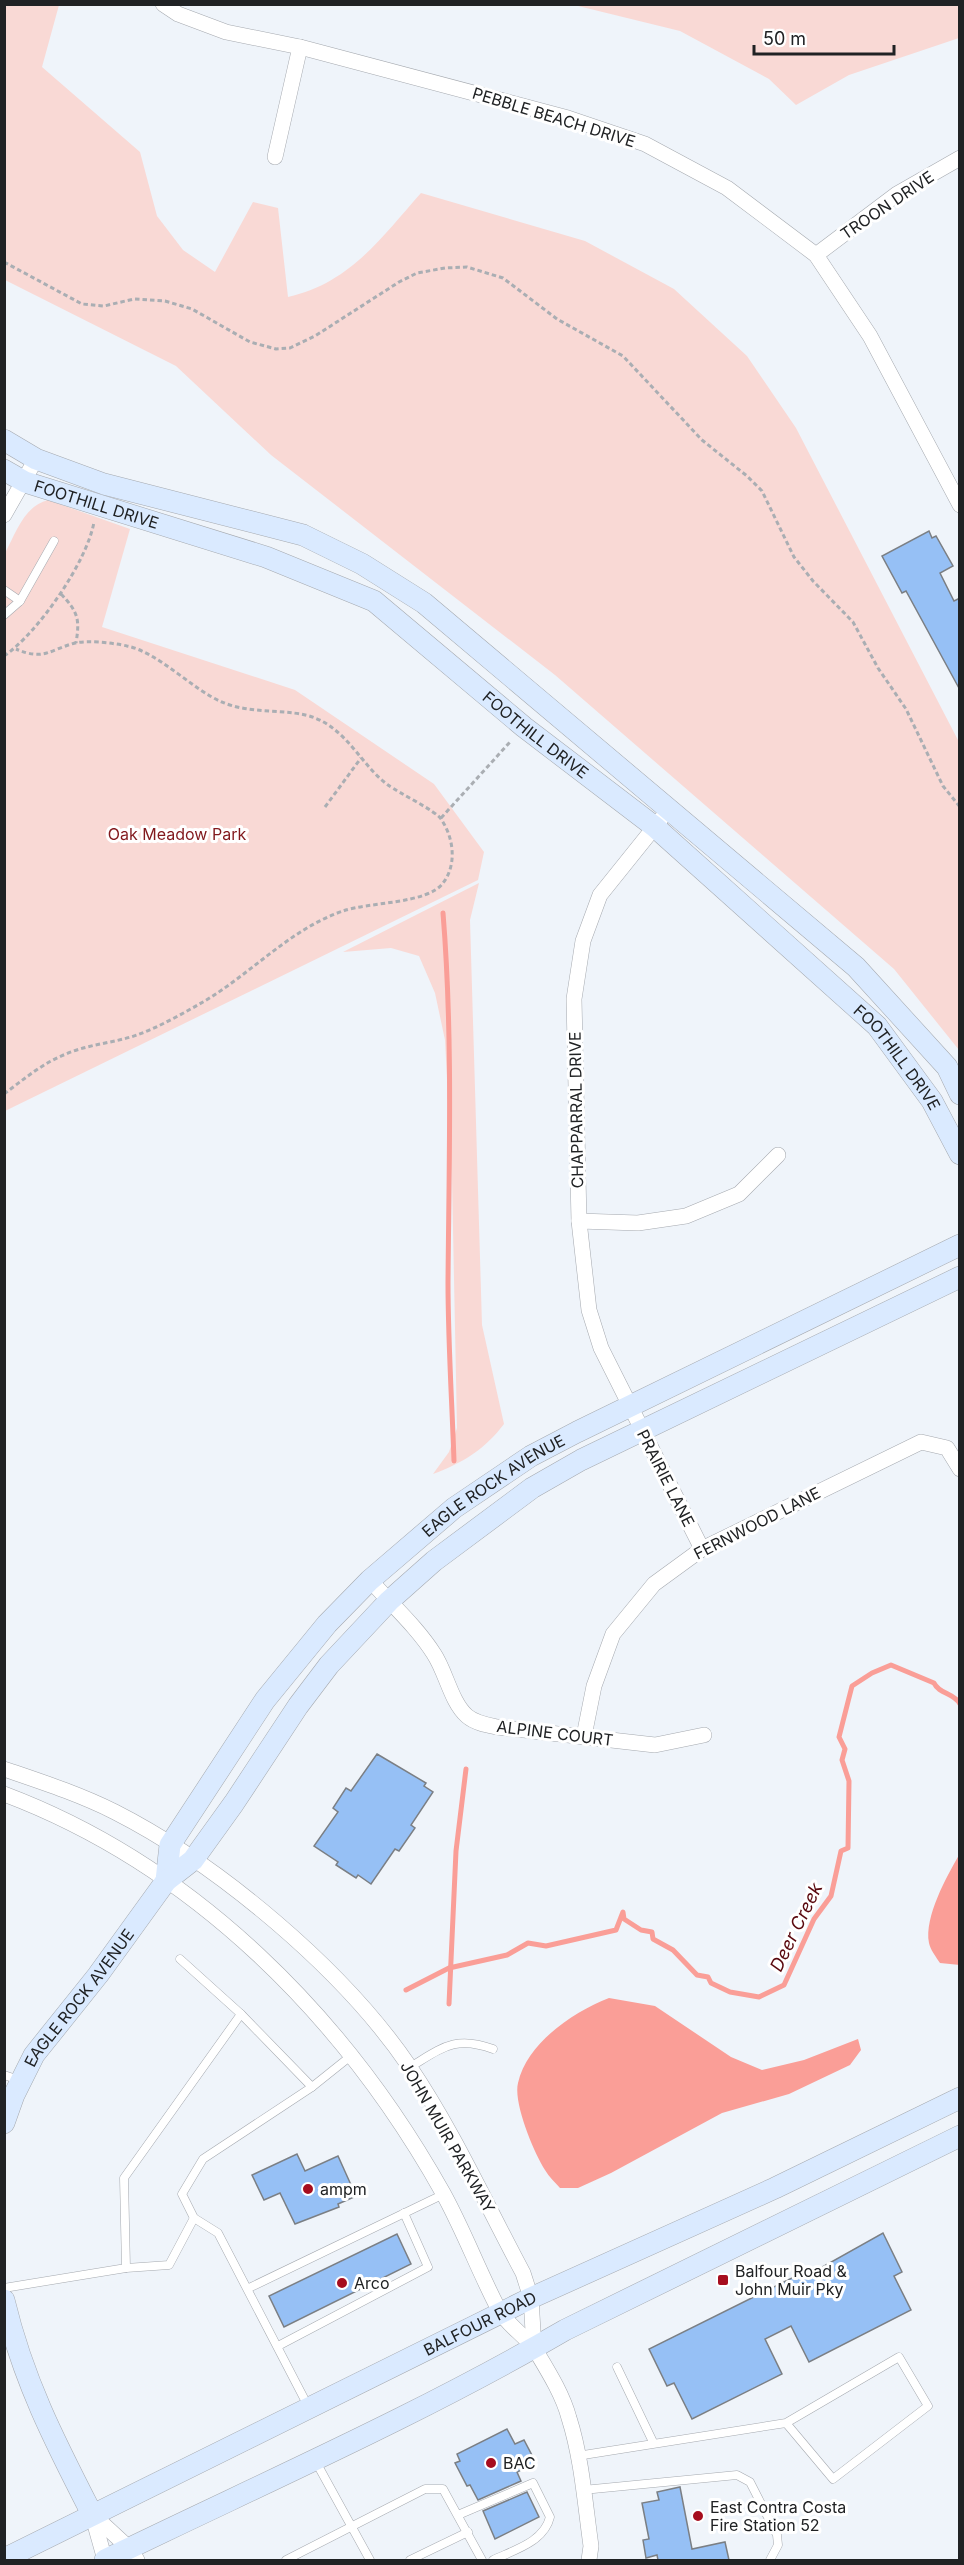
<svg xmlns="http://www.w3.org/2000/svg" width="964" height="2565" font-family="Inter,sans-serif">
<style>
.green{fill:#f9d9d5}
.water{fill:#fa9e97}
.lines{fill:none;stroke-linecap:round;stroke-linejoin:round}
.stream{stroke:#fa9e97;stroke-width:5}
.building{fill:#96c0f5;stroke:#7b7f84;stroke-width:1.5}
.lane-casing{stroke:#a5a9af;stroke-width:9}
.street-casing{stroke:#a5a9af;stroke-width:16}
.secondary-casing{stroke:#a5a9af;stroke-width:22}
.path{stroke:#aaaeb3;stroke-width:3;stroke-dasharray:4.5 3;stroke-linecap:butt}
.lane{stroke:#fff;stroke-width:8}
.street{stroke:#fff;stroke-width:15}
.secondary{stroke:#daeaff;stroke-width:21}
.poi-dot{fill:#a60d1e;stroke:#fff;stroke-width:2}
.labels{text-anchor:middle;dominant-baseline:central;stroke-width:6;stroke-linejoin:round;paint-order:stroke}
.street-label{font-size:16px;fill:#202224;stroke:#fff}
.park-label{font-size:16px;fill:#82191d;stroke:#fff}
.poi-label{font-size:16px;fill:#202224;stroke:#fff;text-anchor:start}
.water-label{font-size:18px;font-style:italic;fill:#59080e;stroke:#fff}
</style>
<rect width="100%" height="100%" fill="#eff4fa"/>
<g class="green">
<path d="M4,5H59L42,67L140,152L157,216L183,250L215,272L253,202L278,208L288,297C350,283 381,238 421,193L585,241L674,289L747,356L796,428L959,742V1050L894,969L555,675L271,455L176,366L5,280Z"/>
<polygon points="574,5 959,5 959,38 849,75 796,105 769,79 680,31"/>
<path d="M48,500L130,529L102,627L295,690L434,784L484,852L478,880L5,1111V553C16,533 24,506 48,500Z"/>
<path d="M479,883L470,920L482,1325L504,1424C485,1449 463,1463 433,1474L449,1452L457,1428L452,1179L445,1040L435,993L419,956L391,948L343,952Z"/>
</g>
<g class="water">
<path d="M959,1855L960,1965L940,1963C936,1957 930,1949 929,1943C924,1917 947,1876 959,1855Z"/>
<path d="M609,1998L655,2006L731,2057L762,2070L804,2060L858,2039L861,2050L850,2065L789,2094L722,2113L611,2173L578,2188H560C555,2182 549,2177 545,2170C534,2153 513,2103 518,2083C527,2043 573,2012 609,1998Z"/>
</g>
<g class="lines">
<g class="stream">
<path d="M443,913C453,1036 449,1160 448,1283C448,1342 452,1402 454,1461"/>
<path d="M406,1990L449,1968L507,1955L528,1943L546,1946L616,1930L623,1912L624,1919L641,1930L652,1932L653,1939L673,1950L697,1975L708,1977L711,1983L730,1992L759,1997L784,1985L814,1919L831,1896L841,1851L848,1848L849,1781L842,1760L845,1749L839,1737L852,1686L872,1673L891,1665L934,1683C939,1694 954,1693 960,1704"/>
<polyline points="449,2004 456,1851 466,1769"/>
</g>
</g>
<g class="building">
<polygon points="929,531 932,538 936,536 953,566 940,573 954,601 960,598 960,690 906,591 902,593 882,556"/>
<polygon points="377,1754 426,1783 424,1786 433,1792 411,1825 415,1828 399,1851 395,1849 371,1884 358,1875 356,1878 336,1865 338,1862 314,1846 338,1812 333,1808 346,1788 351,1791"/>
<polygon points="297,2154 305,2171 338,2156 356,2196 338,2204 339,2207 295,2224 280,2193 264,2200 252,2175"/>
<polygon points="883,2233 902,2272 894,2276 911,2310 809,2362 791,2326 765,2339 782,2374 692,2419 674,2383 667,2386 649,2349 808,2270 810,2274"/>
<polygon points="397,2234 411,2264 284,2327 269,2296"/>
<polygon points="507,2429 515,2444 524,2440 536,2463 517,2472 521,2481 478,2500 470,2485 467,2486 455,2463 460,2461 457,2454"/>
<polygon points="680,2487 692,2549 725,2542 729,2560 658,2560 657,2555 646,2558 643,2540 649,2539 642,2503 659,2500 657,2492"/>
<polygon points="527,2492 539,2517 495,2539 483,2511"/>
</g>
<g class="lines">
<defs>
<g id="lane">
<polyline points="4,590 20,601 4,615"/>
<polyline points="20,601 54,541"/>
<polyline points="241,2014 312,2087 203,2159 182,2194 194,2218 218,2233 308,2406"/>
<path d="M410,2067C442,2048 455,2035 493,2049"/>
<polyline points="4,2075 19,2080"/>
<polyline points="312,2087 352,2055"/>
<polyline points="126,2268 169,2265 194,2218"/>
<polyline points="4,2288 126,2268 124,2178 241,2014 180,1959"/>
<polyline points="249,2288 444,2194"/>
<polyline points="278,2346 428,2267 404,2213"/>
<polyline points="617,2367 653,2442"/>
<polyline points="577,2456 786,2423 833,2479 928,2406 899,2357 786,2423"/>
<polyline points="316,2462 370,2560"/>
<polyline points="583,2490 737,2475 750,2482 777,2535 778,2545 770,2560"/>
<path d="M458,2515L533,2483L550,2517C544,2542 514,2550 493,2560"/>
<polyline points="286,2560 425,2489 443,2489 482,2560"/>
<polyline points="410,2560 468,2532"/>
</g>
<g id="street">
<polyline points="163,4 178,14 226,32 300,47 568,118 645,144 727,188 816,255 870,336 960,505"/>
<polyline points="275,157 300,47"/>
<polyline points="816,255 897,194 960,158"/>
<polyline points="4,515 36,459"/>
<polyline points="661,819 600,895 583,941 574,999 579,1221 589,1310 601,1348 702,1549"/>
<polyline points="579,1221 638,1223 686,1216 739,1194 778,1155"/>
<path d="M370,1580C391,1604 417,1627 434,1654C446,1672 451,1702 467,1716C475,1723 487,1725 497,1727L655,1745L704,1735"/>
<polyline points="584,1736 594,1686 613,1634 654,1584 702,1549 921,1442 947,1448 960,1469"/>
<path d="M4,1769C42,1782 79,1794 115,1812C219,1865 343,1969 409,2066C453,2131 486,2204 523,2273L531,2298L534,2348"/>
<path d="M4,1794C195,1866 345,2018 443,2193C464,2231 479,2272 499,2310C508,2326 526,2336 536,2351C548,2371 563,2395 569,2418C582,2459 585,2504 591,2546L589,2560"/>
<polyline points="92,2514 130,2549 137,2560"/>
<polyline points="92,2514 105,2560"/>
</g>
<g id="secondary">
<polyline points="4,440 36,459 104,484 303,535 362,564 424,603 856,967 947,1067 960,1094"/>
<path id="s1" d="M4,470L25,482L266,557L374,601L524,727L655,827L877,1026L932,1101L960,1154"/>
<path id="s2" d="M166,1881L170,1845L265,1700L327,1624L370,1580L454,1508L531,1456L577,1432L960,1245"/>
<path id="s3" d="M4,2123L14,2095L34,2055L98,1975L166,1881L193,1860L234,1803L298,1706L329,1665L389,1601L434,1561L532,1488L581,1460L960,1277"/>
<path d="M4,2300C23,2380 55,2442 92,2514"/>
<path id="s4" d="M4,2559L531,2298L775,2188L960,2098"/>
<path d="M105,2560C259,2485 417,2416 565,2330L960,2136"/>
</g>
</defs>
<use href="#lane" class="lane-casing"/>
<use href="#street" class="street-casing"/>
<use href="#secondary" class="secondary-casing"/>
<g class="path">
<polyline points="4,262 82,304 104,306 134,299 165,301 192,309 250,342 276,349 290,348 315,336 399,282 417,273 445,268 467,267 503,278 557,319 623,356 702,440 747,476 762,491 794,557 813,581 853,622 878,668 906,709 943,786 960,807"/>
<path d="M61,594C78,612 80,619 76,643"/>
<path d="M4,656C38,633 87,562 94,522"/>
<polyline points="325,807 361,758"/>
<polyline points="441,818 510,742"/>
<path d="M4,1094C24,1079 43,1063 66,1054C89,1044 114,1043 137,1035C159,1027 182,1014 203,1002C251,974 290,929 343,911C368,902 428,904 443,883C457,865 454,838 441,819C436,811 399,793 388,785C362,766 348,731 315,718C291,708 251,715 222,702C193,690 158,652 127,646C114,643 88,640 75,643C49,650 44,661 16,649"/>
</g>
<use href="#lane" class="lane"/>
<use href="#street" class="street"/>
<use href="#secondary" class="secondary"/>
</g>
<g class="poi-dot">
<circle cx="308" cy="2189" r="6"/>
<rect x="717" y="2274" width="12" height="12" rx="3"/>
<circle cx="342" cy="2283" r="6"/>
<circle cx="491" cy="2463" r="6"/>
<circle cx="698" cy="2516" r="6"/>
</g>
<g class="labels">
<g class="street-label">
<text transform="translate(554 117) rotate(17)">PEBBLE BEACH DRIVE</text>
<text transform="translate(887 205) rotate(-34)">TROON DRIVE</text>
<text stroke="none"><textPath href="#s1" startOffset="99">FOOTHILL DRIVE</textPath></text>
<text stroke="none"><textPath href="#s1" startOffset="603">FOOTHILL DRIVE</textPath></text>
<text stroke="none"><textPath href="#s1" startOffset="1089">FOOTHILL DRIVE</textPath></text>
<text transform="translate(576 1110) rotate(-91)">CHAPPARRAL DRIVE</text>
<text transform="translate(666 1478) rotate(63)">PRAIRIE LANE</text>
<text stroke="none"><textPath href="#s2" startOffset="525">EAGLE ROCK AVENUE</textPath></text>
<text transform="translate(757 1523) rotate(-27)">FERNWOOD LANE</text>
<text transform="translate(555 1733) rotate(7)">ALPINE COURT</text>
<text stroke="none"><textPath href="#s3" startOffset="147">EAGLE ROCK AVENUE</textPath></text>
<text transform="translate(448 2137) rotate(60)">JOHN MUIR PARKWAY</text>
<text stroke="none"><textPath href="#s4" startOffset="531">BALFOUR ROAD</textPath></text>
</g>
<g class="park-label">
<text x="177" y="834">Oak Meadow Park</text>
</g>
<g class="poi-label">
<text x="320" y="2189">ampm</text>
<text x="735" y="2271">Balfour Road &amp;<tspan x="735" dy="18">John Muir Pky</tspan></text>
<text x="354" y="2283">Arco</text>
<text x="503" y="2463">BAC</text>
<text x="710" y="2507">East Contra Costa<tspan x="710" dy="18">Fire Station 52</tspan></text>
</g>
<g class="water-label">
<text transform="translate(796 1927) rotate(-64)">Deer Creek</text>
</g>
</g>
<rect width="964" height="2565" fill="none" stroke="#202224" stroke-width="12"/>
<path d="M754 45v9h140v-9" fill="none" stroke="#202224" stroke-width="3"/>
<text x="763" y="45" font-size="18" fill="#202224" stroke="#ffffff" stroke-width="4.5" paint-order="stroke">50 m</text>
</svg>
